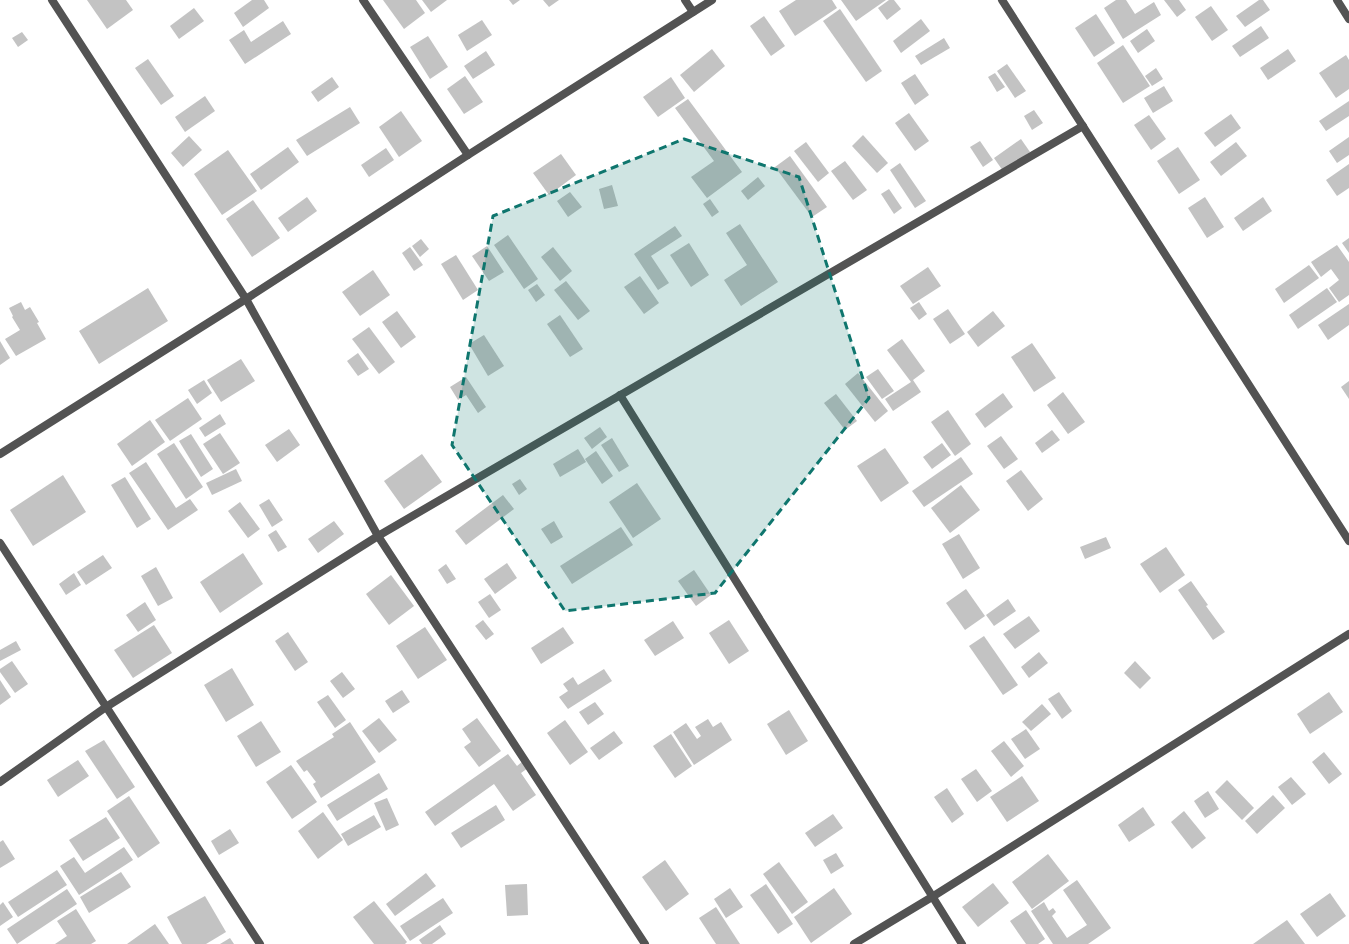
<svg xmlns="http://www.w3.org/2000/svg" width="1349" height="944" font-family="'Sofia Sans Condensed',sans-serif">
<style>
.building{fill:#c3c3c3}
.lines{fill:none;stroke-linecap:round;stroke-linejoin:round}
.minor{stroke:#535353;stroke-width:8}
.marked{fill:#0f766e;fill-opacity:0.2;stroke:#0f766e;stroke-width:3;stroke-dasharray:8 5;stroke-linejoin:round}
</style>
<rect width="100%" height="100%" fill="#fff"/>
<g class="building">
<polygon points="87,0 126,0 133,10 107,29"/>
<polygon points="252,0 264,0 269,8 243,27 234,13"/>
<polygon points="383,0 416,0 425,13 404,29"/>
<polygon points="422,0 447,0 431,12"/>
<polygon points="509,0 520,0 513,5"/>
<polygon points="543,0 559,0 549,7"/>
<polygon points="796,0 832,0 837,8 795,36 779,11"/>
<polygon points="841,0 886,0 856,21"/>
<polygon points="889,0 894,0 901,9 887,20 878,8"/>
<polygon points="1116,0 1126,0 1135,14 1154,2 1161,15 1123,39 1104,8"/>
<polygon points="1164,0 1179,0 1186,10 1177,17"/>
<polygon points="1259,0 1263,0 1270,10 1245,27 1236,16"/>
<polygon points="1211,6 1228,30 1212,41 1195,17"/>
<polygon points="194,8 204,21 179,39 170,26"/>
<polygon points="840,9 882,71 866,82 823,21"/>
<polygon points="1096,14 1115,43 1094,57 1075,28"/>
<polygon points="764,16 785,46 771,56 750,26"/>
<polygon points="921,19 930,31 901,53 893,41"/>
<polygon points="482,20 492,35 467,51 458,35"/>
<polygon points="283,21 291,34 245,64 229,40 244,30 251,42"/>
<polygon points="1261,26 1269,38 1240,57 1232,46"/>
<polygon points="1147,29 1155,41 1138,53 1130,41"/>
<polygon points="22,32 28,40 18,47 12,38"/>
<polygon points="428,36 448,67 430,79 410,47"/>
<polygon points="944,38 950,48 921,65 915,56"/>
<polygon points="1123,45 1150,86 1123,103 1097,63"/>
<polygon points="712,49 725,66 694,92 680,75"/>
<polygon points="1288,49 1296,61 1268,80 1260,68"/>
<polygon points="486,51 495,65 473,79 464,66"/>
<polygon points="1346,55 1349,60 1349,89 1336,98 1319,73"/>
<polygon points="148,59 174,96 161,105 135,68"/>
<polygon points="1007,64 1026,91 1015,98 997,71"/>
<polygon points="1156,68 1163,79 1152,86 1145,76"/>
<polygon points="995,73 1005,87 997,92 988,77"/>
<polygon points="915,74 929,95 915,105 901,83"/>
<polygon points="465,76 483,102 464,114 447,89"/>
<polygon points="332,77 339,87 318,102 311,92"/>
<polygon points="671,77 685,98 658,117 643,97"/>
<polygon points="1164,86 1173,101 1153,113 1144,98"/>
<polygon points="205,96 215,111 185,132 175,117"/>
<polygon points="688,99 742,172 707,198 691,177 714,161 675,108"/>
<polygon points="1349,101 1349,116 1326,131 1319,121"/>
<polygon points="350,107 360,123 307,156 296,140"/>
<polygon points="1034,110 1043,123 1032,130 1024,116"/>
<polygon points="401,111 422,141 399,157 379,127"/>
<polygon points="909,113 929,141 915,151 895,123"/>
<polygon points="1231,114 1241,128 1215,147 1204,133"/>
<polygon points="1149,115 1166,139 1151,150 1134,125"/>
<polygon points="863,135 888,163 877,173 852,146"/>
<polygon points="189,136 202,150 183,167 171,153"/>
<polygon points="1349,137 1349,155 1337,163 1329,151"/>
<polygon points="1021,139 1030,152 1003,171 994,158"/>
<polygon points="980,141 993,160 983,167 970,147"/>
<polygon points="806,142 829,173 818,182 794,151"/>
<polygon points="1236,142 1247,156 1221,176 1210,162"/>
<polygon points="288,147 299,162 261,190 250,174"/>
<polygon points="1178,147 1200,180 1179,194 1157,161"/>
<polygon points="386,148 394,160 369,177 361,165"/>
<polygon points="228,150 257,191 222,215 194,174"/>
<polygon points="561,154 576,175 549,195 533,173"/>
<polygon points="790,156 827,207 812,217 775,167"/>
<polygon points="845,161 867,190 853,200 831,171"/>
<polygon points="900,163 926,201 915,208 890,170"/>
<polygon points="1349,164 1349,188 1337,196 1326,180"/>
<polygon points="758,177 765,186 748,200 741,191"/>
<polygon points="612,185 618,206 604,209 599,189"/>
<polygon points="889,189 902,208 894,214 881,194"/>
<polygon points="570,192 582,207 568,217 557,201"/>
<polygon points="307,197 317,211 288,232 278,218"/>
<polygon points="1205,197 1224,227 1207,238 1188,208"/>
<polygon points="1263,197 1272,211 1243,231 1234,218"/>
<polygon points="710,199 719,212 712,217 703,204"/>
<polygon points="253,200 280,238 252,257 226,219"/>
<polygon points="740,224 778,282 741,306 724,280 747,265 726,233"/>
<polygon points="675,226 682,236 651,256 669,283 658,290 634,254"/>
<polygon points="508,235 538,279 524,289 494,245"/>
<polygon points="1349,238 1349,253 1342,243"/>
<polygon points="421,239 429,249 420,257 412,246"/>
<polygon points="689,243 709,275 691,287 670,255"/>
<polygon points="1337,245 1349,262 1349,295 1339,302 1329,288 1339,280 1331,269 1321,277 1311,262"/>
<polygon points="487,246 504,272 489,281 472,256"/>
<polygon points="410,247 423,265 414,271 402,253"/>
<polygon points="553,247 572,271 560,281 541,257"/>
<polygon points="456,255 478,290 463,300 441,264"/>
<polygon points="1309,265 1319,278 1284,303 1275,289"/>
<polygon points="928,267 941,286 913,304 900,286"/>
<polygon points="373,270 390,295 360,316 342,292"/>
<polygon points="640,276 659,303 644,314 624,287"/>
<polygon points="566,281 590,311 578,320 554,290"/>
<polygon points="537,284 545,295 536,302 528,290"/>
<polygon points="148,288 168,321 99,364 79,331"/>
<polygon points="1327,288 1337,302 1298,329 1289,315"/>
<polygon points="21,302 25,310 30,307 39,322 37,323 46,339 16,356 5,339 20,330 12,317 13,316 9,308"/>
<polygon points="919,302 927,314 919,320 910,308"/>
<polygon points="1349,304 1349,325 1328,340 1318,325"/>
<polygon points="948,309 965,334 950,344 933,319"/>
<polygon points="397,311 416,337 401,348 382,322"/>
<polygon points="993,311 1005,326 978,347 967,332"/>
<polygon points="560,315 583,349 570,357 547,324"/>
<polygon points="369,327 395,362 379,374 352,339"/>
<polygon points="484,335 504,366 488,376 469,344"/>
<polygon points="902,339 925,371 913,380 921,392 893,411 885,399 911,382 887,350"/>
<polygon points="0,341 10,358 0,365"/>
<polygon points="1032,343 1056,378 1034,392 1011,357"/>
<polygon points="358,353 369,369 358,376 347,361"/>
<polygon points="241,359 255,381 221,402 207,380"/>
<polygon points="878,369 894,391 882,399 866,377"/>
<polygon points="858,373 888,411 875,422 845,384"/>
<polygon points="466,377 486,407 478,413 466,395 458,400 450,387"/>
<polygon points="204,380 212,393 197,404 188,390"/>
<polygon points="1349,381 1349,399 1341,387"/>
<polygon points="1063,392 1085,422 1068,434 1047,405"/>
<polygon points="1003,393 1013,407 985,428 975,414"/>
<polygon points="836,394 857,421 845,430 824,403"/>
<polygon points="188,398 202,419 170,441 155,420"/>
<polygon points="948,410 971,444 955,456 931,422"/>
<polygon points="220,414 226,424 205,437 199,428"/>
<polygon points="150,420 165,442 132,466 117,444"/>
<polygon points="600,427 607,437 592,449 584,438"/>
<polygon points="289,429 300,445 277,462 265,445"/>
<polygon points="1052,430 1060,440 1042,453 1035,443"/>
<polygon points="220,433 240,463 223,474 203,444"/>
<polygon points="191,434 213,469 201,477 179,441"/>
<polygon points="1001,436 1018,459 1004,469 987,446"/>
<polygon points="612,438 629,466 619,472 601,445"/>
<polygon points="174,443 203,487 186,499 157,454"/>
<polygon points="942,443 951,455 932,469 923,457"/>
<polygon points="885,448 909,483 881,502 857,466"/>
<polygon points="578,449 586,462 560,477 553,464"/>
<polygon points="596,451 613,476 602,484 585,459"/>
<polygon points="422,454 442,482 404,509 384,481"/>
<polygon points="961,457 973,474 924,507 912,491"/>
<polygon points="146,462 176,508 190,499 198,510 168,530 129,473"/>
<polygon points="236,469 242,481 212,495 206,483"/>
<polygon points="1021,470 1043,499 1028,511 1006,481"/>
<polygon points="63,475 86,512 33,546 10,510"/>
<polygon points="125,477 151,519 137,528 111,485"/>
<polygon points="520,479 527,489 519,495 512,484"/>
<polygon points="637,483 661,519 633,538 609,502"/>
<polygon points="961,485 980,510 950,533 931,508"/>
<polygon points="503,495 514,509 466,545 455,531"/>
<polygon points="269,499 283,520 272,527 259,505"/>
<polygon points="240,502 260,529 248,538 228,511"/>
<polygon points="334,521 344,534 318,553 308,539"/>
<polygon points="554,521 563,537 551,544 541,529"/>
<polygon points="621,527 633,545 572,584 560,566"/>
<polygon points="276,530 287,547 278,552 268,535"/>
<polygon points="959,534 980,568 963,579 942,544"/>
<polygon points="1106,537 1111,548 1085,559 1080,547"/>
<polygon points="1166,547 1185,575 1160,593 1140,564"/>
<polygon points="243,553 263,584 220,613 200,582"/>
<polygon points="103,555 112,568 86,585 77,572"/>
<polygon points="507,563 517,578 495,594 484,579"/>
<polygon points="446,564 456,579 447,584 438,570"/>
<polygon points="156,567 173,598 158,606 141,576"/>
<polygon points="694,570 711,595 696,606 678,581"/>
<polygon points="74,573 81,585 66,595 59,584"/>
<polygon points="391,575 414,606 389,625 366,594"/>
<polygon points="1191,581 1208,605 1206,606 1225,632 1213,640 1178,590"/>
<polygon points="966,589 985,616 965,630 946,603"/>
<polygon points="490,594 501,610 489,618 478,602"/>
<polygon points="1008,599 1016,611 994,626 986,615"/>
<polygon points="145,602 156,620 138,632 126,615"/>
<polygon points="1029,616 1040,631 1015,649 1003,634"/>
<polygon points="483,620 494,634 486,640 475,626"/>
<polygon points="729,620 749,651 729,664 709,633"/>
<polygon points="673,621 684,638 655,656 644,640"/>
<polygon points="154,625 172,653 133,678 114,650"/>
<polygon points="425,627 447,660 418,679 396,646"/>
<polygon points="563,627 574,643 541,664 531,648"/>
<polygon points="288,632 308,662 295,671 275,641"/>
<polygon points="984,636 1018,685 1003,695 969,646"/>
<polygon points="16,641 21,650 0,661 0,650"/>
<polygon points="1039,652 1048,663 1029,678 1021,667"/>
<polygon points="12,661 28,684 15,693 0,672 0,669"/>
<polygon points="1135,661 1151,678 1140,689 1124,673"/>
<polygon points="232,668 254,705 226,722 204,685"/>
<polygon points="604,669 612,681 568,709 559,697 568,691 563,684 573,677 578,685"/>
<polygon points="342,672 355,689 343,698 330,681"/>
<polygon points="0,680 11,697 0,705"/>
<polygon points="402,690 410,702 393,713 385,701"/>
<polygon points="1059,692 1072,711 1062,719 1048,699"/>
<polygon points="1329,692 1343,712 1310,734 1297,714"/>
<polygon points="328,695 346,720 335,728 317,702"/>
<polygon points="595,702 604,714 588,725 579,712"/>
<polygon points="1042,704 1051,714 1031,731 1022,722"/>
<polygon points="789,710 808,741 786,755 767,724"/>
<polygon points="379,718 397,740 379,753 362,731"/>
<polygon points="477,718 501,751 479,767 464,747 471,742 462,729"/>
<polygon points="708,719 713,727 721,722 732,740 694,765 673,732 686,723 697,739 701,736 695,727"/>
<polygon points="565,720 588,752 570,765 547,733"/>
<polygon points="261,721 281,752 256,767 237,736"/>
<polygon points="350,722 376,762 321,798 313,784 316,782 307,770 304,772 296,761 334,737 332,734"/>
<polygon points="1026,729 1040,749 1025,759 1011,739"/>
<polygon points="614,731 623,743 599,760 590,748"/>
<polygon points="671,734 692,766 675,778 653,746"/>
<polygon points="104,740 135,787 117,799 85,751"/>
<polygon points="1004,741 1024,766 1011,777 991,751"/>
<polygon points="1324,752 1342,774 1329,784 1312,762"/>
<polygon points="508,754 517,766 523,761 528,768 521,773 536,795 513,811 494,784 435,826 425,812"/>
<polygon points="78,760 89,776 58,797 47,780"/>
<polygon points="291,765 317,802 292,819 266,782"/>
<polygon points="976,769 992,791 977,802 961,779"/>
<polygon points="379,773 388,789 337,821 327,805"/>
<polygon points="1022,776 1039,801 1007,822 990,797"/>
<polygon points="1291,777 1306,794 1292,805 1278,787"/>
<polygon points="1227,780 1254,808 1242,820 1215,792"/>
<polygon points="947,788 964,814 952,823 934,797"/>
<polygon points="1208,791 1219,809 1205,818 1194,801"/>
<polygon points="1273,795 1285,808 1257,834 1245,821"/>
<polygon points="129,796 160,843 138,858 107,811"/>
<polygon points="387,798 399,825 386,831 374,803"/>
<polygon points="496,805 505,820 461,848 451,833"/>
<polygon points="1143,807 1155,825 1129,842 1118,825"/>
<polygon points="1184,811 1206,838 1192,849 1171,822"/>
<polygon points="323,812 343,840 318,859 298,831"/>
<polygon points="833,814 843,828 815,847 805,833"/>
<polygon points="374,815 381,827 348,846 341,834"/>
<polygon points="106,817 120,838 83,861 69,840"/>
<polygon points="230,829 239,843 219,855 211,841"/>
<polygon points="3,840 15,859 0,868 0,842"/>
<polygon points="124,847 133,860 79,895 60,866 74,857 85,873"/>
<polygon points="836,853 844,866 831,874 823,860"/>
<polygon points="1048,854 1069,881 1032,909 1012,882"/>
<polygon points="665,860 689,894 666,911 642,877"/>
<polygon points="779,862 808,902 792,914 763,874"/>
<polygon points="57,870 67,885 18,917 8,902"/>
<polygon points="121,872 131,887 89,913 80,897"/>
<polygon points="426,873 436,886 395,916 386,904"/>
<polygon points="1077,880 1111,928 1088,944 1053,944 1031,911 1044,902 1049,911 1053,908 1056,912 1052,916 1067,938 1087,925 1063,890"/>
<polygon points="993,883 1009,903 978,927 962,907"/>
<polygon points="527,884 528,915 507,916 505,885"/>
<polygon points="766,884 793,924 778,934 750,895"/>
<polygon points="730,888 743,907 726,918 714,899"/>
<polygon points="834,888 852,914 811,943 794,917"/>
<polygon points="67,889 77,904 17,944 7,929"/>
<polygon points="1330,893 1346,916 1317,937 1300,914"/>
<polygon points="205,896 226,932 206,944 182,944 167,917"/>
<polygon points="443,898 453,913 410,941 400,926"/>
<polygon points="374,901 407,942 405,944 374,944 353,917"/>
<polygon points="3,902 13,917 0,926 0,905"/>
<polygon points="716,907 740,944 716,944 699,918"/>
<polygon points="76,909 96,941 91,944 55,944 67,936 57,921"/>
<polygon points="1026,910 1045,939 1038,944 1026,944 1010,921"/>
<polygon points="1287,920 1305,944 1253,944"/>
<polygon points="155,924 169,944 127,944"/>
<polygon points="440,925 446,934 432,944 422,944 419,940"/>
<polygon points="230,938 234,944 220,944"/>
</g>
<g class="lines">
<g class="minor">
<polyline points="52,0 246,299 378,536 645,944"/>
<polyline points="363,0 468,155"/>
<polyline points="685,0 693,12"/>
<polyline points="1002,0 1349,541"/>
<polyline points="1337,0 1349,19"/>
<polyline points="620,395 962,944"/>
<polyline points="0,454 246,299 468,155 712,0"/>
<polyline points="0,543 260,944"/>
<polyline points="0,782 106,707 378,536 1083,126"/>
<polyline points="854,944 932,897 1349,634"/>
</g>
</g>
<path class="marked" d="M684,139L799,177L869,398L715,593L565,611L452,445L493,216Z"/>
</svg>
